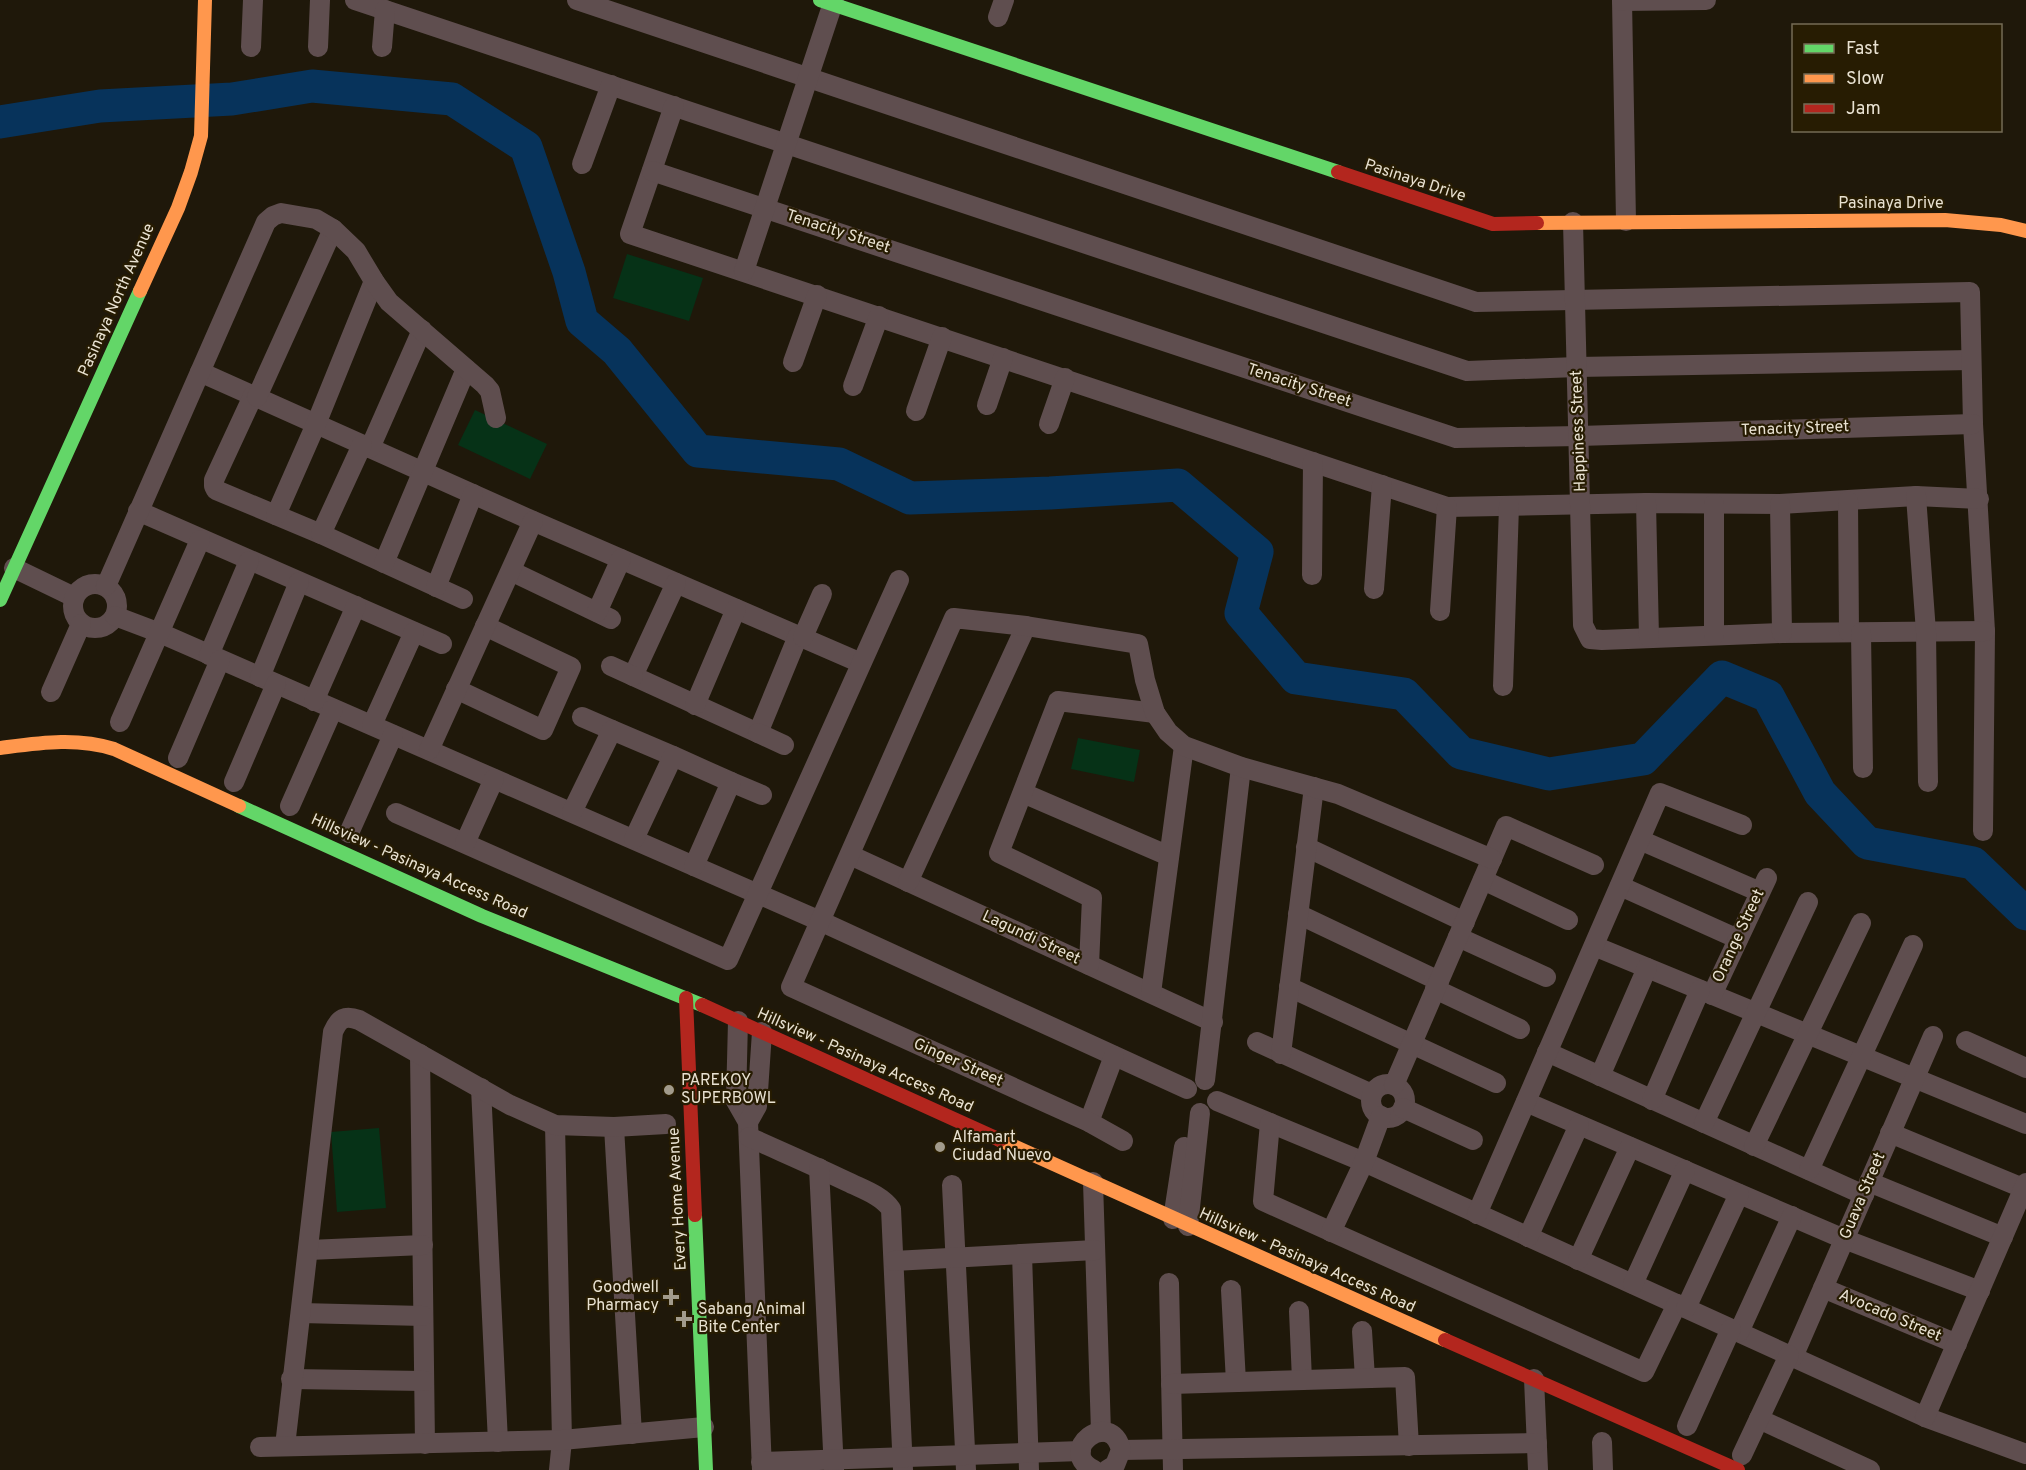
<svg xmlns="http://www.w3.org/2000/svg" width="2026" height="1470" font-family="Overpass,sans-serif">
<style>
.garden{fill:#063217}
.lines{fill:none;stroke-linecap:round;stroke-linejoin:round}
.river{stroke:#07335b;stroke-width:33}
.street{stroke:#5f4e4f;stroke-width:20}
.fast{stroke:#63d668;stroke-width:14}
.slow{stroke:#ff974d;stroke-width:14}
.jam{stroke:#b3261e;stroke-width:14}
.poi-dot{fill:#a29b8c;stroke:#271c02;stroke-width:2}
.labels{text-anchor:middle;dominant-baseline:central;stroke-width:4.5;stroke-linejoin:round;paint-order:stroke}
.street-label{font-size:16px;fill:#e9e2d2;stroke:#271c02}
.poi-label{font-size:16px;fill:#e9e2d2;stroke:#271c02;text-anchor:start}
</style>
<rect width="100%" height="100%" fill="#1f180a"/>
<g class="garden">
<polygon points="627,254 703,278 689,321 613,298"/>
<polygon points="475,410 547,444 530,479 458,445"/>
<polygon points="1078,738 1140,750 1134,782 1071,769"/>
<polygon points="379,1128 386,1208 337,1212 331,1132"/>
</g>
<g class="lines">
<polyline class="river" points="0,122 100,106 232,99 312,86 452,99 526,147 569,272 582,321 617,351 698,451 839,464 910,498 1050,493 1178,485 1257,552 1241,613 1296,678 1404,694 1461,753 1549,774 1643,759 1722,677 1768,696 1820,793 1867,843 1973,863 2026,914"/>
<g class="street">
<polyline points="355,0 1467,371 1577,367 1971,360"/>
<polyline points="577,0 1476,302 1970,292 1973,424 1985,631 1983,831"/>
<polyline points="1622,0 1626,221"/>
<polyline points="1622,1 1706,0"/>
<polyline points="998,17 1004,0"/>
<polyline points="251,47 253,0"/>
<polyline points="318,47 320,0"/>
<polyline points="382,47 385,10"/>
<polyline points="674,106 630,234 1447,507 1646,503 1780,504 1916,496 1979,499"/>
<polyline points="582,164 611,85"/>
<polyline points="652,171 1456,438 1579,436 1973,424"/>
<polyline points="1573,222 1583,625 1590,639 1602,640 1782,633 1985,631"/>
<polyline points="744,271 834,0"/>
<polyline points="793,362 817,295"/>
<polyline points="200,372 533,521 861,663"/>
<polyline points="853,386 879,316"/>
<polyline points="253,396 214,480 214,486 216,490 321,534 463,599"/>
<polyline points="257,397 333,229"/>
<polyline points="987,405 1003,358"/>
<polyline points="916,411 942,337"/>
<polyline points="1049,424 1065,378"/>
<polyline points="370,448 422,330"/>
<polyline points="1916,496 1926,632 1928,782"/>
<polyline points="1848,501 1849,632"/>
<polyline points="1646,503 1649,637"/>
<polyline points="1714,504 1714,635"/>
<polyline points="1780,504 1782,633"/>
<polyline points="138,511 442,644"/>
<polyline points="276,515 316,424 374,281"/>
<polyline points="321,534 362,445"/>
<polyline points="384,563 466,369"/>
<polyline points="14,568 74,597"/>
<polyline points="511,571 611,619"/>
<polyline points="1312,575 1313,462"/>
<polyline points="676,583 633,676 758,733 798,636"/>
<circle cx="95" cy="606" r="22"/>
<polyline points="106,586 266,222 273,216 281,213 316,219 333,229 356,251 374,281 389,302 485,385 490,391 496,418"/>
<polyline points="436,587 473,494"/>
<polyline points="1374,589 1382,485"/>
<polyline points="1440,611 1447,507"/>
<polyline points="597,612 621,559"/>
<polyline points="115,616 160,633 820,921 1187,1089"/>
<polyline points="1861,633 1863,768"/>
<polyline points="803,637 822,594"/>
<polyline points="209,655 249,561"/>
<polyline points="611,666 633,676"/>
<polyline points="260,677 299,582"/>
<polyline points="1503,686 1509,506"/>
<polyline points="456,689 543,730 571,667 485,626"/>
<polyline points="51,692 81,624"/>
<polyline points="314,701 356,606"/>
<polyline points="695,705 736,609"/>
<polyline points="582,717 612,730"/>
<polyline points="120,722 200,540"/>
<polyline points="372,725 414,632"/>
<polyline points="758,733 784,745"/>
<polyline points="429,750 533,521"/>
<polyline points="178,758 220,660"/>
<polyline points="234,782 276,684"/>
<polyline points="731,782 762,795"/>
<polyline points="1023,793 1169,856"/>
<polyline points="290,806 333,709"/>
<polyline points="572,812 612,730 673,756"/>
<polyline points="396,813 728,960 899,580"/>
<polyline points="349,833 393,735"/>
<polyline points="634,839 673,756 731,782 694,866"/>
<polyline points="1640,840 1760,892"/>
<polyline points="465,843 494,779"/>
<polyline points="1306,847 1465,922"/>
<polyline points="850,855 1213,1022"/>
<polyline points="1483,880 1568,920"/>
<polyline points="908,882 1026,626"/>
<polyline points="1620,886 1738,939"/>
<polyline points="1298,914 1439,981"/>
<polyline points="1458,937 1546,977"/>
<polyline points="1594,946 2026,1124"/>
<polyline points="1089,965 1092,898 999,853 1058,701 1155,713"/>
<polyline points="1289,987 1496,1083"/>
<polyline points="1435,989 1520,1029"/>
<polyline points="1151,993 1184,746"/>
<polyline points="1712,995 1767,878"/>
<polyline points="738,1021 736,1101 748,1122 762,1470"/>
<polyline points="1966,1041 2026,1068"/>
<polyline points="1257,1042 1372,1094"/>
<polyline points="1547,1052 1864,1195"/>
<polyline points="420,1054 425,1444"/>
<polyline points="1281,1054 1314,787"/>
<polyline points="1600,1076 1647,968"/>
<polyline points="1205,1080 1241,767"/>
<circle cx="1388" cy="1101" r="17"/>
<polyline points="1394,1085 1506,826 1594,865"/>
<polyline points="481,1088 498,1442"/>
<polyline points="1652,1100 1700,990"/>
<polyline points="1217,1101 1364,1162 1925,1417 2026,1454"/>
<polyline points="1526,1102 1844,1239 1980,1291"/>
<polyline points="1403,1108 1473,1140"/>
<polyline points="748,1122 757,1106 762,1032"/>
<polyline points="1089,1122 1114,1056"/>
<polyline points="1270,1123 1263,1201 1644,1372 1677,1304"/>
<polyline points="1704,1123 1808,902"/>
<polyline points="555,1125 562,1440 559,1470"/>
<polyline points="614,1127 632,1434"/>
<polyline points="1890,1133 2023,1188"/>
<path d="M749,1137C782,1152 815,1166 848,1182C862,1189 881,1195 891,1209L903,1470"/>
<polyline points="1123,1141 1089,1122 791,987 954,618 1026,626 1138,644 1145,680 1155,713 1168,732 1184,746 1241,767 1338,794 1492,859"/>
<polyline points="1754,1146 1861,923"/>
<polyline points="819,1168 834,1470"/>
<polyline points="1809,1170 1913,945"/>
<polyline points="1093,1182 1101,1432"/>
<polyline points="1869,1182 2003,1237"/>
<polyline points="952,1185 966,1470"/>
<polyline points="1477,1214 1660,793 1742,825"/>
<polyline points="1173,1219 1184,1147"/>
<polyline points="1188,1226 1200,1113"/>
<polyline points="1331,1232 1364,1162 1381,1116"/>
<polyline points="1528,1237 1579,1125"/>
<polyline points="309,1250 423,1245"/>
<polyline points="1022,1254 1029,1470"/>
<polyline points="1578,1260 1630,1147"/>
<polyline points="894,1261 1095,1250"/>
<polyline points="1169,1283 1173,1470"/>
<polyline points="1633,1284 1685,1170"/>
<polyline points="1823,1288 1957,1344"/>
<polyline points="1231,1290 1236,1382"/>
<polyline points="1686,1308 1739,1194"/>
<polyline points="1299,1311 1302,1380"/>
<polyline points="301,1313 423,1316"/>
<polyline points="1362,1331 1365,1378"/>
<polyline points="1739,1332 1792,1216"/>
<polyline points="1793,1357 1933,1036"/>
<polyline points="291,1379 424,1381"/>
<polyline points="1534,1379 1538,1470"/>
<polyline points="1171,1384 1405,1377 1409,1446"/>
<polyline points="1925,1417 2026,1183"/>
<polyline points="1759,1419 1870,1470"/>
<polyline points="1687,1426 1731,1329"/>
<polyline points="1602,1442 1603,1470"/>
<path d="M285,1446L333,1032C339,1018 345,1015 359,1020L510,1105L555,1125L614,1127L666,1124"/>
<polyline points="260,1447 562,1440 704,1427"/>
<polyline points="1121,1450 1537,1443"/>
<polyline points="1742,1455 1789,1355"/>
<polyline points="761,1462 1081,1451"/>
<path d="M1094,1470C1055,1451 1111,1407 1121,1450L1115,1465L1107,1470"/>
</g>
<g class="fast">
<polyline points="820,0 1338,172"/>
<polyline points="0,600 140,291"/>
<polyline points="239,806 482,916 702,1005"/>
<polyline points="695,1215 706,1470"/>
</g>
<g class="slow">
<polyline points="1537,223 1945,220 2001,225 2026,231"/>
<polyline points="140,291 178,208 191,172 201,136 205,0"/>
<path d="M0,748C39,743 76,737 114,749L239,806"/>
<polyline points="1000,1140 1445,1340"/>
</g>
<g class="jam">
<polyline points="1338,172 1493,224 1537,223"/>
<polyline points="686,998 695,1215"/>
<polyline points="702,1005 1000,1140"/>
<polyline points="1445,1340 1738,1470"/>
</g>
</g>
<g class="poi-dot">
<circle cx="669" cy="1090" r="6"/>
<circle cx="940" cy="1147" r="6"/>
<path d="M668 1288h6v6h6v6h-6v6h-6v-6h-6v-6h6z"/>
<path d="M681 1310h6v6h6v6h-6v6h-6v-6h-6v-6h6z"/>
</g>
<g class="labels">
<g class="street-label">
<text transform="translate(1415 181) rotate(18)">Pasinaya Drive</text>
<text x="1891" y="204">Pasinaya Drive</text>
<text transform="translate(838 232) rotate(18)">Tenacity Street</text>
<text transform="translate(117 300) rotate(-66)">Pasinaya North Avenue</text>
<text transform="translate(1299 386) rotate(18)">Tenacity Street</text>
<text transform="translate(1795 429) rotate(-2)">Tenacity Street</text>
<text transform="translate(1579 431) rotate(-92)">Happiness Street</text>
<text transform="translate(419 867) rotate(24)">Hillsview - Pasinaya Access Road</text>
<text transform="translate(1739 936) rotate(-65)">Orange Street</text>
<text transform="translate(1031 938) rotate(25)">Lagundi Street</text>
<text transform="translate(865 1061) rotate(24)">Hillsview - Pasinaya Access Road</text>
<text transform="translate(958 1063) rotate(24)">Ginger Street</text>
<text transform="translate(1863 1196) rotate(-67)">Guava Street</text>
<text transform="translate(678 1199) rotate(-93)">Every Home Avenue</text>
<text transform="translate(1307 1261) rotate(24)">Hillsview - Pasinaya Access Road</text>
<text transform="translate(1890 1316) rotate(23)">Avocado Street</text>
</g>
<g class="poi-label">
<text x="681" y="1081">PAREKOY<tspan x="681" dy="18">SUPERBOWL</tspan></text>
<text x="952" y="1138">Alfamart<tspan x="952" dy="18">Ciudad Nuevo</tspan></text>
<text x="659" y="1288" text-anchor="end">Goodwell<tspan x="659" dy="18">Pharmacy</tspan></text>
<text x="698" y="1310">Sabang Animal<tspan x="698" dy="18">Bite Center</tspan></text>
</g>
</g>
<rect x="1792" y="24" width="210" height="108" fill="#271c02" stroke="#756b55" stroke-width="1.5"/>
<rect x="1804" y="44" width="30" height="9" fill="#63d668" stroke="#756b55" stroke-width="1.5"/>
<text x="1846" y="54" font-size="18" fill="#e9e2d2">Fast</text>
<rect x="1804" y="74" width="30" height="9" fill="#ff974d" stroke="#756b55" stroke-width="1.5"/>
<text x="1846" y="84" font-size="18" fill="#e9e2d2">Slow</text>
<rect x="1804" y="104" width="30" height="9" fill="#b3261e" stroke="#756b55" stroke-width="1.5"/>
<text x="1846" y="114" font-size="18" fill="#e9e2d2">Jam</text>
</svg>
